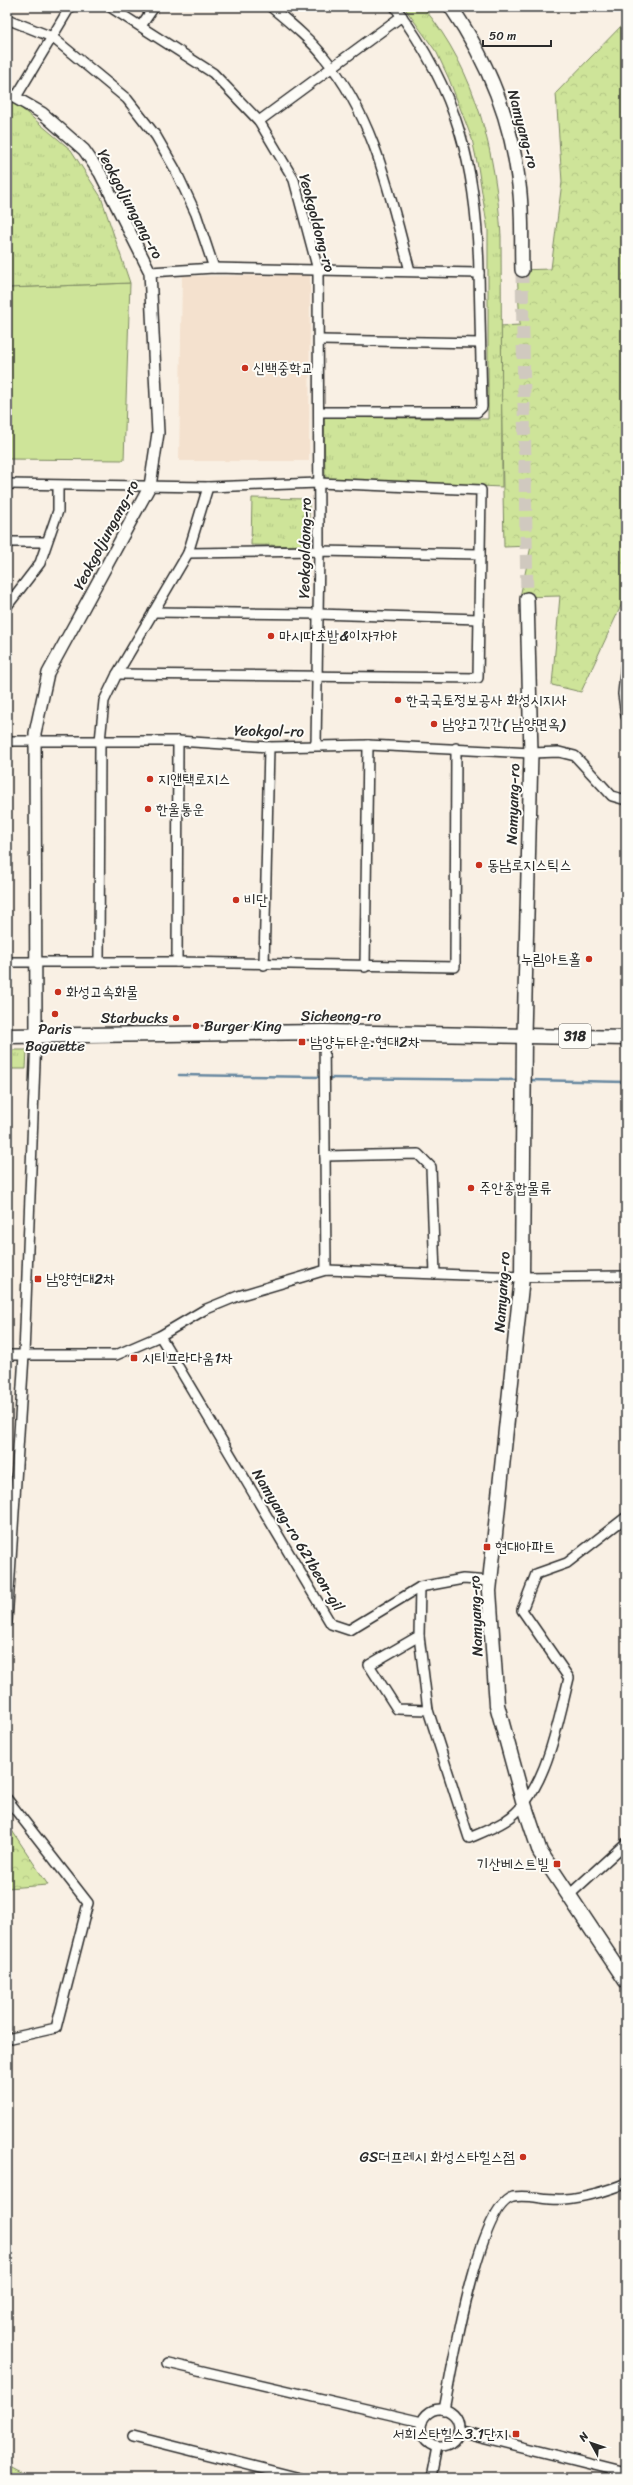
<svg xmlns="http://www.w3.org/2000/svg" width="633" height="2485" font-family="Sriracha,'Poor Story',sans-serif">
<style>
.built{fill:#f4e1ce}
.grass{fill:#cee499;stroke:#7c8862}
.forest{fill:url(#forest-crowns);stroke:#7c8862}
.park{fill:url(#park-tufts);stroke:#7c8862}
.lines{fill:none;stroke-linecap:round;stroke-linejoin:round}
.stream{stroke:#6888a0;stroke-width:2.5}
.secondary-tunnel{stroke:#d0c9bf;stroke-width:13;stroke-dasharray:13 6;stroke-linecap:butt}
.minor-casing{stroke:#2b2b2b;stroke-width:12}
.tertiary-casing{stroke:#2b2b2b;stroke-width:14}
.secondary-casing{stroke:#2b2b2b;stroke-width:16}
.primary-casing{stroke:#2b2b2b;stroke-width:17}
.minor{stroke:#fdfcf7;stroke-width:9}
.tertiary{stroke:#fdfcf7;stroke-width:11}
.secondary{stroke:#fdfcf7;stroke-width:13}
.primary{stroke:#fdfcf7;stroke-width:14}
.poi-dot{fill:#c8321e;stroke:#fdfcf7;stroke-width:1.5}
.labels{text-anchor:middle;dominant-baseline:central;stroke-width:4;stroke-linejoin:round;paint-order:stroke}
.shield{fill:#fdfcf7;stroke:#6a6a68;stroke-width:1}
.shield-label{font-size:14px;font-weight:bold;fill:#2b2b2b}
.street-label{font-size:15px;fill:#2b2b2b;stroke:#fdfcf7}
.poi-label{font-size:15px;fill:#2b2b2b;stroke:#fdfcf7;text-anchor:start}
</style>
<defs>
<pattern id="forest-crowns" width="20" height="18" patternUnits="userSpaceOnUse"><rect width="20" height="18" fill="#cee499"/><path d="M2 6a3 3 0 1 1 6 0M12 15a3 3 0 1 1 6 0" fill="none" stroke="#b1c484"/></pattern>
<pattern id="park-tufts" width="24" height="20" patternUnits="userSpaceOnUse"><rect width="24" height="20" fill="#cee499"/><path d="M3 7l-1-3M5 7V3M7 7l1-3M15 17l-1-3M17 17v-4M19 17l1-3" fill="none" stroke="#b1c484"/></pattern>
</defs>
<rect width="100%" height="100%" fill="#f9f0e4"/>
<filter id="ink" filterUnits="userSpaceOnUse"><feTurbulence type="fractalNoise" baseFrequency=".025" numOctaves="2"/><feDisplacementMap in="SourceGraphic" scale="8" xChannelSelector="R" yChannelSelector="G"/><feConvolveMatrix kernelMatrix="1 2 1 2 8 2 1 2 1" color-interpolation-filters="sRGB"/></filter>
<g filter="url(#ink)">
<polygon class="built" points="310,275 309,461 179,461 182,276"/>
<polygon class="grass" points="130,283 124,460 7,459 7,288"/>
<g class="forest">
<polygon points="626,21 626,595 581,692 552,685 560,596 520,597 531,546 504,547 500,326 520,325 517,270 551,269 562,182 556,93"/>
<polygon points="7,1823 48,1885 7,1888"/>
<polygon points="7,2464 34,2478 7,2478"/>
</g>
<g class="park">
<path d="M404,7H423C477,71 496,155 501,236L502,487L325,479L324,417L488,419V231L478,167L472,139L449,79L437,53Z"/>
<polygon points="7,100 15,103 71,150 101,197 130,283 7,288"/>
<polygon points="252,498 309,499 309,546 251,545"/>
<polygon points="7,1050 27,1050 26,1069 7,1069"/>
</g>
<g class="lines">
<g class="stream">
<polyline points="179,1075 322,1077"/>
<polyline points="327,1078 520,1080"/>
<polyline points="529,1080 626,1082"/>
</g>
<polyline class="secondary-tunnel" points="522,270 527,599"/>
<defs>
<g id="minor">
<polyline points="110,7 213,73 259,121 294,180 318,270 319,551 316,745"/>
<path d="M271,7C290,23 309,38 324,57C375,118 390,196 410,271"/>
<polyline points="7,19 52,37 127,99 156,136 175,169 196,214 214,268"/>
<polyline points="141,26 154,7"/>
<polyline points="16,97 70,7"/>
<polyline points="259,121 402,16"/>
<path d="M150,272L214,268L479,273C477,169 458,91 395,7"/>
<polyline points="320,340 480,343"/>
<polyline points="319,412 477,412 482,407 479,273"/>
<polyline points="7,484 208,487 319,483 481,490 478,678 117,674"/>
<polyline points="7,542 46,542"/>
<polyline points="188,553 319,551 480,554"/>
<polyline points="7,606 40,563 58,511 58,486"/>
<polyline points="153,612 318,614 479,619"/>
<polyline points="626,663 623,694 626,716"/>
<polyline points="7,741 178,741 269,747 368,745 531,753 559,752 575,756 612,796 626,800"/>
<polyline points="7,962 177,962 455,967 456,748"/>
<polyline points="177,962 178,741"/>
<polyline points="99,963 100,741 104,701 117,674 188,553 208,487"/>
<polyline points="264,965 269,747"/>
<polyline points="365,967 368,745"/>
<polyline points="324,1032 326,1270"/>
<polyline points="325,1156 418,1154 431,1167 435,1274"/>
<path d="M160,1336L331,1624L349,1630L420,1587L419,1636L369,1665L397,1709L428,1710L469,1838C481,1833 494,1828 505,1821C546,1796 558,1721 569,1678L522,1610L536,1574L567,1563L625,1518"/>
<polyline points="7,1355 116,1355 160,1336 204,1310 238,1296 326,1270 522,1277 626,1276"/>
<polyline points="420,1587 463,1579 490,1581"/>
<polyline points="7,1622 24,1355 36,1036"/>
<polyline points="419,1636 428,1710"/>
<polyline points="7,1799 88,1903 56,2028 7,2039"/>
<polyline points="568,1896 626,1843"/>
<polyline points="168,2363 422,2422"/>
<circle cx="440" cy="2428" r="19"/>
<path d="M444,2410C451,2375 478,2205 513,2197C530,2194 547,2201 564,2199C581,2198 611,2190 626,2183"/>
<polyline points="458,2431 626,2473"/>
<polyline points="133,2436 301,2478"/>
<polyline points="431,2478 437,2447"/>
</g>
<polyline id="tertiary" points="7,93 42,113 84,150 100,173 150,272 158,433 150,486 48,673 35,733 36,1036"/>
<g id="secondary">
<path d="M451,7C487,60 512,121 519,185C523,213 521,242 522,270"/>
<polyline points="524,1035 531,753 527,599"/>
</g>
<g id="primary">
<polyline points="524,1035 522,1277 489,1591 497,1705 524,1804 540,1852 626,1981"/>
<polyline points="7,1036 324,1032 626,1038"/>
</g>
</defs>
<use href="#minor" class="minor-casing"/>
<use href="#tertiary" class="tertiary-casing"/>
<use href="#secondary" class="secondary-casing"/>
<use href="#primary" class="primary-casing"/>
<use href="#minor" class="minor"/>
<use href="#tertiary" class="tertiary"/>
<use href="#secondary" class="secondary"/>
<use href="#primary" class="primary"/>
</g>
</g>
<g class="poi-dot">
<circle cx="245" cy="368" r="4"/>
<circle cx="271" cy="636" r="4"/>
<circle cx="398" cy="700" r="4"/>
<circle cx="434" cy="724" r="4"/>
<circle cx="150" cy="779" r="4"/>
<circle cx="148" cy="809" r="4"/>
<circle cx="479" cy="865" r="4"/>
<circle cx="236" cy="900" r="4"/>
<circle cx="589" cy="959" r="4"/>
<circle cx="58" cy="992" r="4"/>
<circle cx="55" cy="1014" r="4"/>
<circle cx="176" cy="1018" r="4"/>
<circle cx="196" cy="1026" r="4"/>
<rect x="298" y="1038" width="8" height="8" rx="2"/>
<circle cx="471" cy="1188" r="4"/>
<rect x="34" y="1275" width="8" height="8" rx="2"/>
<rect x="130" y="1354" width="8" height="8" rx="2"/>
<rect x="483" y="1543" width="8" height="8" rx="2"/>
<rect x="553" y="1860" width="8" height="8" rx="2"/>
<circle cx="523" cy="2157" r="4"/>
<rect x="512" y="2430" width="8" height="8" rx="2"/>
</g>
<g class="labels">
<rect class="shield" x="559" y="1024" width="32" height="24" rx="3"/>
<g class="shield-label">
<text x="575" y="1036">318</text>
</g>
<g class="street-label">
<text transform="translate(523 129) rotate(75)">Namyang-ro</text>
<text transform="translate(130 204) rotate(62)">Yeokgoljungang-ro</text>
<text transform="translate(317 223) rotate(75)">Yeokgoldong-ro</text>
<text transform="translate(106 535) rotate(-62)">Yeokgoljungang-ro</text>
<text transform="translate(305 548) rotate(-89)">Yeokgoldong-ro</text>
<text transform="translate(269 731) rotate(1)">Yeokgol-ro</text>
<text transform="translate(513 804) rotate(-88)">Namyang-ro</text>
<text x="341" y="1016">Sicheong-ro</text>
<text transform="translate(502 1292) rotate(-86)">Namyang-ro</text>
<text transform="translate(298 1540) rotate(59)">Namyang-ro 621beon-gil</text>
<text transform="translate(476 1616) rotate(-92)">Namyang-ro</text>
</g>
<g class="poi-label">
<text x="253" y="368">신백중학교</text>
<text x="279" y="636">마시따초밥&amp;이자카야</text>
<text x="406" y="700">한국국토정보공사 화성시지사</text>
<text x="442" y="724">남양고깃간( 남양면옥)</text>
<text x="158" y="779">지앤택로지스</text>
<text x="156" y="809">한울통운</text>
<text x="487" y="865">동남로지스틱스</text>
<text x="244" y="900">비단</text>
<text x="581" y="959" text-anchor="end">누림아트홀</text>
<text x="66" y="992">화성고속화물</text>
<text x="168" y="1018" text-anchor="end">Starbucks</text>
<text x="204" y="1026">Burger King</text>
<text x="55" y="1029" text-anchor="middle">Paris<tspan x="55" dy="17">Baguette</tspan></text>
<text x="310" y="1042">남양뉴타운.현대2차</text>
<text x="479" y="1188">주안종합물류</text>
<text x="46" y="1279">남양현대2차</text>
<text x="142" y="1358">시티프라다움1차</text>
<text x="495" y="1547">현대아파트</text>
<text x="549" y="1864" text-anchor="end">기산베스트빌</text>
<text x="515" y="2157" text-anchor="end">GS더프레시 화성스타힐스점</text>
<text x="508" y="2434" text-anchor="end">서희스타힐스3.1단지</text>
</g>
</g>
<rect width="633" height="2485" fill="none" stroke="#fdfcf7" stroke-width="24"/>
<rect x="12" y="12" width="609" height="2461" fill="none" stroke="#2b2b2b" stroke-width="1.5" filter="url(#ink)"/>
<g transform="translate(591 2443) rotate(310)" stroke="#fdfcf7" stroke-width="3" paint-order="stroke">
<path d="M0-3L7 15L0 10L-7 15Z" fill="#2b2b2b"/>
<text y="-6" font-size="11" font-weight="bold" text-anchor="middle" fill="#2b2b2b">N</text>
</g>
<path d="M483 40v6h68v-6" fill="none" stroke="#2b2b2b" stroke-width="2"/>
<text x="489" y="40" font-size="12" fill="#2b2b2b" stroke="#fdfcf7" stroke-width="3" paint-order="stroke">50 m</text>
</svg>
